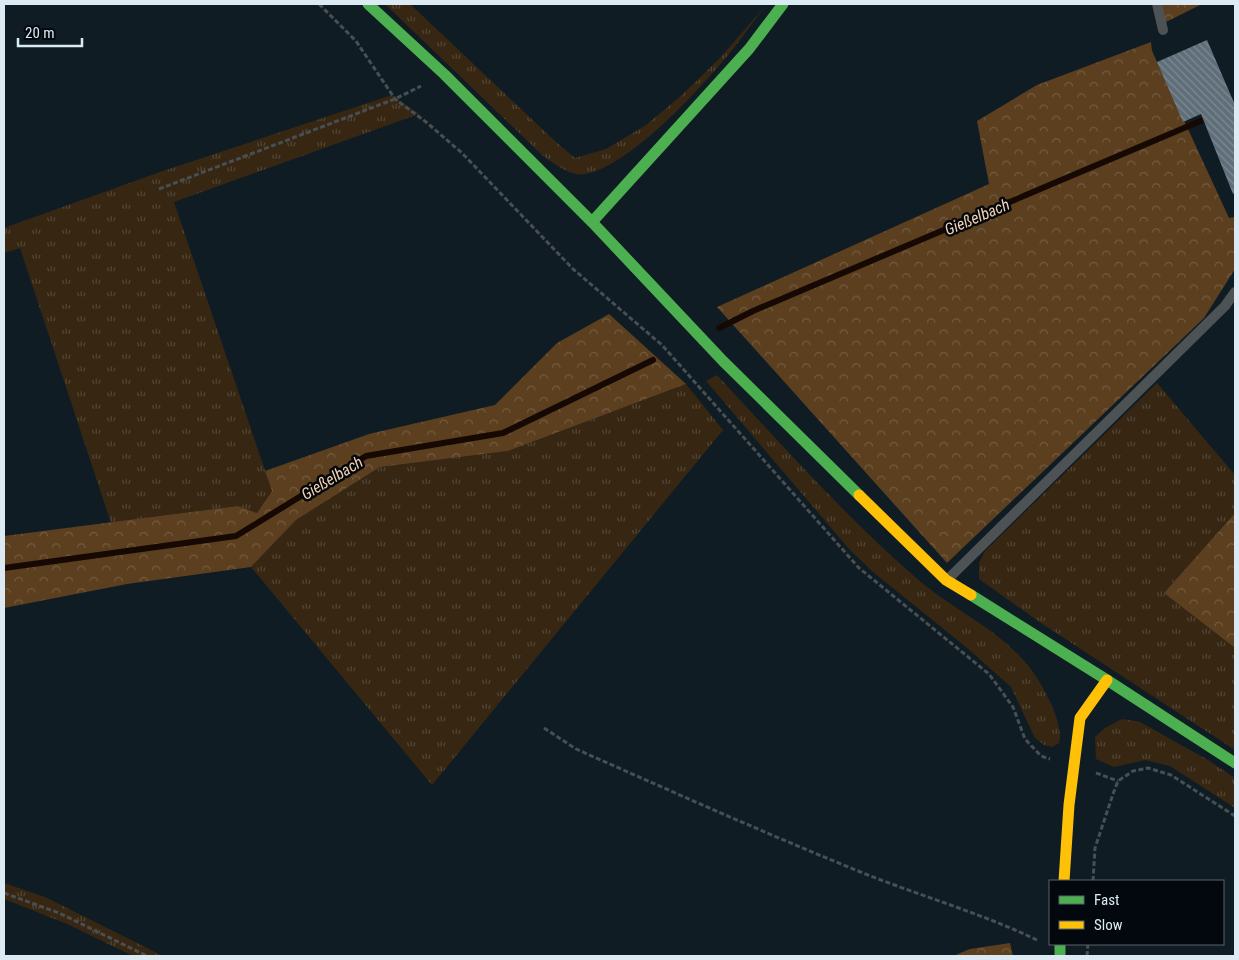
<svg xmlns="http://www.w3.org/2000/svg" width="1239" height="960" font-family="'Roboto Condensed',sans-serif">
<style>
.grass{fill:url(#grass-tufts)}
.forest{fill:url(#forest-crowns)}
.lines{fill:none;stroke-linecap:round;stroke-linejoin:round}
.stream{stroke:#160903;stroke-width:6}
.building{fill:url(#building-back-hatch)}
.path{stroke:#484f53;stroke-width:3;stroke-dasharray:5 2.5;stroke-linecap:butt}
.lane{stroke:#4d5255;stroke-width:10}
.fast{stroke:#4caf50;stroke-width:11}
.slow{stroke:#ffc107;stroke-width:11}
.labels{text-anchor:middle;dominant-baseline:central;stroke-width:5;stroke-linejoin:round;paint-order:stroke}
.water-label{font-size:16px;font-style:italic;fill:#f6d1af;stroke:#02080d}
</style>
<defs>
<pattern id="grass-tufts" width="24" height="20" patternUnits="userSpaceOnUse" patternTransform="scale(1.25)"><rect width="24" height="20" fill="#372612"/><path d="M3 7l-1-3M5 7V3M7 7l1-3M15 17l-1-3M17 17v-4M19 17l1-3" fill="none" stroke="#534635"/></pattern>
<pattern id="forest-crowns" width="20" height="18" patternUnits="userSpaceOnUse" patternTransform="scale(1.25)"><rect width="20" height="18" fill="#5c3f1f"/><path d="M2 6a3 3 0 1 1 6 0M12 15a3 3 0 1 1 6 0" fill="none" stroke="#735b40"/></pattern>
<pattern id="building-back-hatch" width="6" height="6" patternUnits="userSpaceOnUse" patternTransform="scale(1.25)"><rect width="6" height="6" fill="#5f6e79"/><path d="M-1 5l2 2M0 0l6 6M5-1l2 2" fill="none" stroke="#7d8a93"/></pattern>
</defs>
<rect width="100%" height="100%" fill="#0f1c24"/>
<g class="grass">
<path d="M385,4H410L557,143L575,158L606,149L646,125L682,95L719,59L767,4C752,23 739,43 723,61C693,96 631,164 586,174C570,177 555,164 542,155Z"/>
<polygon points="392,95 419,114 174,202 272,491 257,513 238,506 111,523 20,248 4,253 4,228 160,172"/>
<path d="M717,375C781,444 844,515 915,577C952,610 999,628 1030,668C1042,683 1065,725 1059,743L1052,747L1044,745L1035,738L1011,687L966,647L873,572L850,550L706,381Z"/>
<polygon points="1157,383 1235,475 1235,513 1164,593 1235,648 1235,750 1041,623 979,579 979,563 985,551"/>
<polygon points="686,384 723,430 432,785 251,567 296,520 380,467 508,451"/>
<polygon points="1122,719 1140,722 1208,760 1235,778 1235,808 1170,766 1145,760 1114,767 1096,759 1095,737 1105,728"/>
<polygon points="4,883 45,897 163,956 133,956 67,924 4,899"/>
</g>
<g class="forest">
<polygon points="1158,4 1202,4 1162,24"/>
<polygon points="1151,42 1152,51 1229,218 1235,217 1235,269 1204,318 947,563 717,307 989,184 977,121 1037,85"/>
<polygon points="609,314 686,384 508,451 380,467 296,520 251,567 127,584 4,608 4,536 238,506 257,513 272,491 265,471 369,434 495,405 557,343"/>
<polygon points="1235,513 1235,648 1164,593"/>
<polygon points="1010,943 1013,956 953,956 970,949"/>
</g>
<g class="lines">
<g class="stream">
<polyline points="719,328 753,311 1210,117"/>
<polyline points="4,568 236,536 366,456 503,433 653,360"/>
</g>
</g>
<polygon class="building" points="1207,40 1235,105 1235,193 1233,194 1201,114 1183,122 1157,62"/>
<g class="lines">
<g class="path">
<polyline points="319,4 356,41 395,99 426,122 462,153 573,269 662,345 859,568 989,674 1013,707 1025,739 1041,756 1050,759"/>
<polyline points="159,189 395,99 421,86"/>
<path d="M544,728L576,749C673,792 769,835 868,875C924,897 983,914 1037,940"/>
<polyline points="1096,773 1118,781"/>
<polyline points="1093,881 1095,848 1113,794 1118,781 1133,771 1148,768 1171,775 1235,816"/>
<polyline points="4,893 59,913 147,956"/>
<polyline points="1087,956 1088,944"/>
</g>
<g class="lane">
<polyline points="1157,4 1163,30"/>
<polyline points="948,579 1225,306 1235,292"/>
</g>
<g class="fast">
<polyline points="368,4 444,74 592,222 723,361 859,495"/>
<polyline points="592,222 749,49 783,4"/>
<polyline points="971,595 1107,680 1235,763"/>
<polyline points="1060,944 1060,956"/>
</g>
<g class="slow">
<polyline points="859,495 946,580 971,595"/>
<polyline points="1064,881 1069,805 1080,718 1107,680"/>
</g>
</g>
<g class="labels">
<g class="water-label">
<text transform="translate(977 217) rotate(-23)">Gießelbach</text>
<text transform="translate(332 478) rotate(-31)">Gießelbach</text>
</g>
</g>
<rect width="1239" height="960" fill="none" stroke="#dceaf3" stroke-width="10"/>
<rect x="1049" y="880" width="175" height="65" fill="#02080d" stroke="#596269"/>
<rect x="1059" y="896" width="25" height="8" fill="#4caf50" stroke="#596269"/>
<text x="1094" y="905" font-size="15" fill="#dceaf3">Fast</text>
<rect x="1059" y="921" width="25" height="8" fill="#ffc107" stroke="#596269"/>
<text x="1094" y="930" font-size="15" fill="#dceaf3">Slow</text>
<path d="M18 38v8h64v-8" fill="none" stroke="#dceaf3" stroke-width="2.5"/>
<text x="25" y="38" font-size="15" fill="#dceaf3" stroke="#02080d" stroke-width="4" paint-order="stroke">20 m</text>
</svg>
